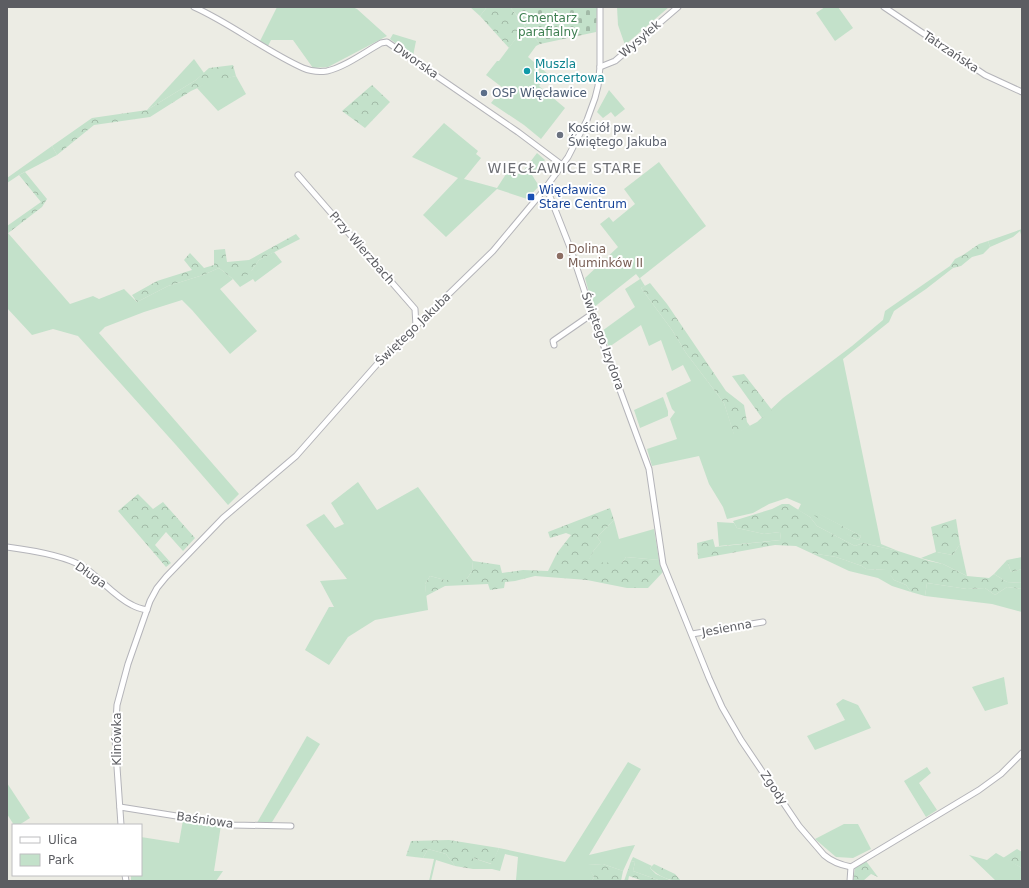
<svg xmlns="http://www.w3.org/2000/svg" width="1029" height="888" font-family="'DejaVu Sans',sans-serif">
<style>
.green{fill:#c3e1ca;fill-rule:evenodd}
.forest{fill:url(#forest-crowns)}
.cemetery{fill:url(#cemetery-stones)}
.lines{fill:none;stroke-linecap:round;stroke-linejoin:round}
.minor-casing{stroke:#b4b4b9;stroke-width:7}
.minor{stroke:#fff;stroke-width:5}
.culture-dot{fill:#0f9aa8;stroke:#fff;stroke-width:1.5}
.service-dot{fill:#5c6f8a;stroke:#fff;stroke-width:1.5}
.worship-dot{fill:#6b7280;stroke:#fff;stroke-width:1.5}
.transit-dot{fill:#1a4fb4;stroke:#fff;stroke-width:1.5}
.education-dot{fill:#8d6e63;stroke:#fff;stroke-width:1.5}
.labels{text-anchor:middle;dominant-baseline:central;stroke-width:4;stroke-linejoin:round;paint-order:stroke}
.park-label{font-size:12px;fill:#3e7f51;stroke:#fff}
.street-label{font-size:12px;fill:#5c5d62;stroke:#fff}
.culture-label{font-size:12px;fill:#0d838f;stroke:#fff;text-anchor:start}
.service-label{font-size:12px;fill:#4e5e75;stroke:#fff;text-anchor:start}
.worship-label{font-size:12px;fill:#5b616d;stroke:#fff;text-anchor:start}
.transit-label{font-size:12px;fill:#164399;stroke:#fff;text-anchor:start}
.education-label{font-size:12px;fill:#785e54;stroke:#fff;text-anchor:start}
.quarter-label{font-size:14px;letter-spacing:1px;fill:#6d6f74;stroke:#fff}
</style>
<defs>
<pattern id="forest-crowns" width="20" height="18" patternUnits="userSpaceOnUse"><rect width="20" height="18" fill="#c3e1ca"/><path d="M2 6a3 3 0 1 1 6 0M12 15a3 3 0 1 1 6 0" fill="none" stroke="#a2baa7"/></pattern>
<pattern id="cemetery-stones" width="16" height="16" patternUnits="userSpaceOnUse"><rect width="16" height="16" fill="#c3e1ca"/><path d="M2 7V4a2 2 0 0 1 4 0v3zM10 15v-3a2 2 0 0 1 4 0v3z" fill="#a2baa7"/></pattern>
</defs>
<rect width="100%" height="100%" fill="#ecece4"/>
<g class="green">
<polygon points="277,7 352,7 357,9 387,36 328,67 313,68 293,40 271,40 268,46 260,41"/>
<polygon points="470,7 487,7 480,16"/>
<polygon points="617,7 669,7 625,45 618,25"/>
<polygon points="825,7 838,7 853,28 835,41 816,13"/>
<polygon points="525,26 540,44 536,46 528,57 548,74 539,86 565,108 541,139 524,125 491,103 503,88 486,75 497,61 499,61"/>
<polygon points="393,34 416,41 413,56 390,39"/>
<polygon points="194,59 204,73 196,80 147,110"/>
<polygon points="236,76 246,94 218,111 197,88 208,82"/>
<polygon points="609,90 625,109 615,117 611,112 603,118 597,112"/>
<polygon points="444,123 478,151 476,154 481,158 464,179 497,188 508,171 517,175 524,170 537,153 545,160 532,175 539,186 527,199 497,189 446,237 423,215 458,178 412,157"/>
<polygon points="52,146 57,155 19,175 7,183 7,178"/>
<path d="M659,162L706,226L640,278L645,286L641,288L672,330L686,353L724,403L734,434L757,422L783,398L852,346L883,320L885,311L950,266L953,268L926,289L894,311L889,322L843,359L881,544L898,551L863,543L855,546L817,526L810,517L798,510L801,504L787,498L769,504L753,513L727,519L723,507L709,484L699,456L652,466L647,449L677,439L670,419L675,412L672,409L666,393L691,381L683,365L672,371L661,340L649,346L641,325L609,347L602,331L635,307L625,289L640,279L636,274L593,308L585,278L618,247L600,224L609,217L613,222L635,204L624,189ZM815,512L861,536L859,540L853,538Z"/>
<polygon points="1022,229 1022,238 1020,231 1013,237 990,247 988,241"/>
<polygon points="8,233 70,304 93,296 99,299 124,289 137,302 168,286 203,275 219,268 233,279 252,270 259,260 274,252 282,262 255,282 253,279 240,287 233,279 220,289 257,331 230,354 192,310 182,300 144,312 105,327 99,333 239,494 228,505 176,445 78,336 53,329 32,335 7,308 7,234"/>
<polygon points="663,397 668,411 668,416 640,428 634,410"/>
<polygon points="358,482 377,510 418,487 473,561 472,571 466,580 445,580 430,576 425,584 428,610 375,620 348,637 329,665 305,650 329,607 334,607 320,581 347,579 306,525 324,514 335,528 344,524 331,503"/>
<polygon points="614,520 619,539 654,529 659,560 626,557 622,563 587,563 594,550 601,542 597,537"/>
<polygon points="717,522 734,523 737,528 764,534 780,532 781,540 719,546"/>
<polygon points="960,544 967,576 943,564 921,558 936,552 953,555"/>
<polygon points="811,553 836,557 862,566 866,569 887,570 894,580 906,585 911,592 892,586 878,578 849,571"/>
<polygon points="1007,560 1011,572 1022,569 1022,583 1007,582 994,574"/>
<polygon points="927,583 967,589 985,588 995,595 1007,587 1022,589 1022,612 992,604 925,596"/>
<polygon points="1004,677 1008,704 985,711 972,687"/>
<polygon points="843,699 858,705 871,728 815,750 807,736 845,720 836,704"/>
<polygon points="307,736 320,744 269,827 254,828"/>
<polygon points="628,762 641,769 589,855 623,847 635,845 623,871 603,864 588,865 594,877 592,881 526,881 516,880 518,857 505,854 500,871 492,869 473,869 473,858 491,864 499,848 565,862"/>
<polygon points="927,767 931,773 919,783 937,810 926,817 904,781"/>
<polygon points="7,783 30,818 19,825 14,825 7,814"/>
<polygon points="183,820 221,825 214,871 223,871 216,881 131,881 131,875 141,875 141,837 179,843"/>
<polygon points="844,824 858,824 871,849 853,858 836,857 815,839"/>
<polygon points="428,849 446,854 455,866 436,860 431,881 429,881 434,859 423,858"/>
<polygon points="996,853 1022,868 1022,881 996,881 969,855 987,860"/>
<polygon points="633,857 652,866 650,868 656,874 672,881 661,881 633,871 635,862 631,861"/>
</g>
<g class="forest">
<polygon points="487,7 510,7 525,26 509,48 480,16"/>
<polygon points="233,65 236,76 208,83 191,91 150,117 94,125 57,155 52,146 92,118 147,110 196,80 209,68"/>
<polygon points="372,85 390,102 365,128 342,111"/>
<polygon points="25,172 47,199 42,207 7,234 7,226 41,202 19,175"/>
<polygon points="296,234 300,239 259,260 252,270 242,280 233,279 219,268 203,275 168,286 137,302 132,295 157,281 192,270 184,260 190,253 204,268 214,265 214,250 225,249 227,262 249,260"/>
<polygon points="988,241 990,247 983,254 972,257 961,266 953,268 950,266 955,259 963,255 979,244"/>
<polygon points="650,283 667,304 726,391 744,405 747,422 750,426 734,435 724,403 686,353 672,330 641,288"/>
<polygon points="744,374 772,410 762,418 732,376"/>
<polygon points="138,494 153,509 163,502 195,538 183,551 166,532 155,545 171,563 166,567 118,511"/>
<polygon points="782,504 789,504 810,517 817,526 855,546 863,543 898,551 929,561 943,564 967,576 989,578 994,574 1007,582 1022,583 1022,589 1007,587 995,595 985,588 967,589 927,583 925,596 911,592 906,585 894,580 886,570 866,569 862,566 836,557 811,553 796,546 775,545 698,559 697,543 713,539 715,547 781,540 780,532 764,534 737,528 733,521 772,509"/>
<polygon points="610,508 614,520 597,537 601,542 594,550 588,562 622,563 626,557 659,560 663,572 648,588 627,588 587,580 535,576 515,581 505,582 504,588 490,590 488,584 445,586 426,596 425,584 430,576 445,580 466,580 472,571 473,561 500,565 502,573 523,570 548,571 557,553 571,535 566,533 550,538 548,532"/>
<polygon points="816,512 861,536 859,540 853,538 813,515"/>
<polygon points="956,519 960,544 953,555 936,552 931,527"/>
<polygon points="1022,557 1022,569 1011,572 1007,560"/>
<polygon points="449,840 499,848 492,864 473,858 473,869 455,866 446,854 428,849 423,858 406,856 411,841"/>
<polygon points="1017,849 1022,852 1022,868 1003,858"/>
<polygon points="631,861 635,862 633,871 661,881 643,881 629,876 628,881 624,881"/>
<polygon points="866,861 878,877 871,874 863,881 853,881 855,868"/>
<polygon points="603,864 623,871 621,881 592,881 594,877 587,865"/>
<path d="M654,864L675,874L681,881C668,881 659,876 650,868Z"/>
</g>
<polygon class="cemetery" points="510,7 597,7 596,32 540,44"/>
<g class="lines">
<defs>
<g id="minor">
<path d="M194,7C232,24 265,51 303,68C310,71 320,72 327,71C345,67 365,52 381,43L387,42L518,132L562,165"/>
<polyline points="884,7 985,75 1022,92"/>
<polyline points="600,67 615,61 678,7"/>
<polyline points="298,175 415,309 416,326"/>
<path d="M544,190L549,194L571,250L592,314L649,469L663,564L709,678L722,707L741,740L799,826L824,855C832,862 841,865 851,867L979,790L1001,774L1022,753"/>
<polyline points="554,345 553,341 592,314"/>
<path d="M7,547C30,550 64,555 84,567C101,579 114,596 132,605C137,608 142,609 147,610"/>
<polyline points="692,634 763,622"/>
<polyline points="120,807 233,825 291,826"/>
<polyline points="121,825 115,738 117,705 128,664 150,601 157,588 166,577 223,518 296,456 379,362 493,251 544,190 568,157 587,120 595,98 598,86 600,67 600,7"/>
<polyline points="125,875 126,881"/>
<polyline points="850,881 851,867"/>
</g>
</defs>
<use href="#minor" class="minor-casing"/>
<use href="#minor" class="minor"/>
</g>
<circle class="culture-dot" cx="527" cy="71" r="4"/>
<circle class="service-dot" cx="484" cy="93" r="4"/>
<circle class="worship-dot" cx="560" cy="135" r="4"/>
<rect class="transit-dot" x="527" y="193" width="8" height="8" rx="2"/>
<circle class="education-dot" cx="560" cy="256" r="4"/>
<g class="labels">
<g class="park-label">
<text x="548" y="18">Cmentarz<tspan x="548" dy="14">parafialny</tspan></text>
</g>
<g class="street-label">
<text transform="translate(640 39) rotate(-41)">Wysyłek</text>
<text transform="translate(951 52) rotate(34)">Tatrzańska</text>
<text transform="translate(416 61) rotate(35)">Dworska</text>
<text transform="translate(362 248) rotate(49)">Przy Wierzbach</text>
<text transform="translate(413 329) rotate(-44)">Świętego Jakuba</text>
<text transform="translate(603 341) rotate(70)">Świętego Izydora</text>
<text transform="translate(91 575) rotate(35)">Długa</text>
<text transform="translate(727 628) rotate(-10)">Jesienna</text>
<text transform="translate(117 739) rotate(-90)">Klinówka</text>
<text transform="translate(774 788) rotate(56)">Zgody</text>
<text transform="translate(205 820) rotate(8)">Baśniowa</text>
</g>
<g class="culture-label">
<text x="535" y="64">Muszla<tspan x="535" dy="14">koncertowa</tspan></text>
</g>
<g class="service-label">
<text x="492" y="93">OSP Więcławice</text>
</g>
<g class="worship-label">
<text x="568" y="128">Kościół pw.<tspan x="568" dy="14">Świętego Jakuba</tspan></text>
</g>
<g class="transit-label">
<text x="539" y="190">Więcławice<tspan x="539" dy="14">Stare Centrum</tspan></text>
</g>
<g class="education-label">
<text x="568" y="249">Dolina<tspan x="568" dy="14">Muminków II</tspan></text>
</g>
<g class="quarter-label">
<text x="565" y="168">WIĘCŁAWICE STARE</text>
</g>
</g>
<rect width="1029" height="888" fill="none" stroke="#5c5d62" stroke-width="16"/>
<rect x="12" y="824" width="130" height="52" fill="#ffffff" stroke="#bebec0"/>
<rect x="20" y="837" width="20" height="6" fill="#ffffff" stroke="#bebec0"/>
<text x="48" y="844" font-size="12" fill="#5c5d62">Ulica</text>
<rect x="20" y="854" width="20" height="12" fill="#c3e1ca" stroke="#bebec0"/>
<text x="48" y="864" font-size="12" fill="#5c5d62">Park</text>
</svg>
